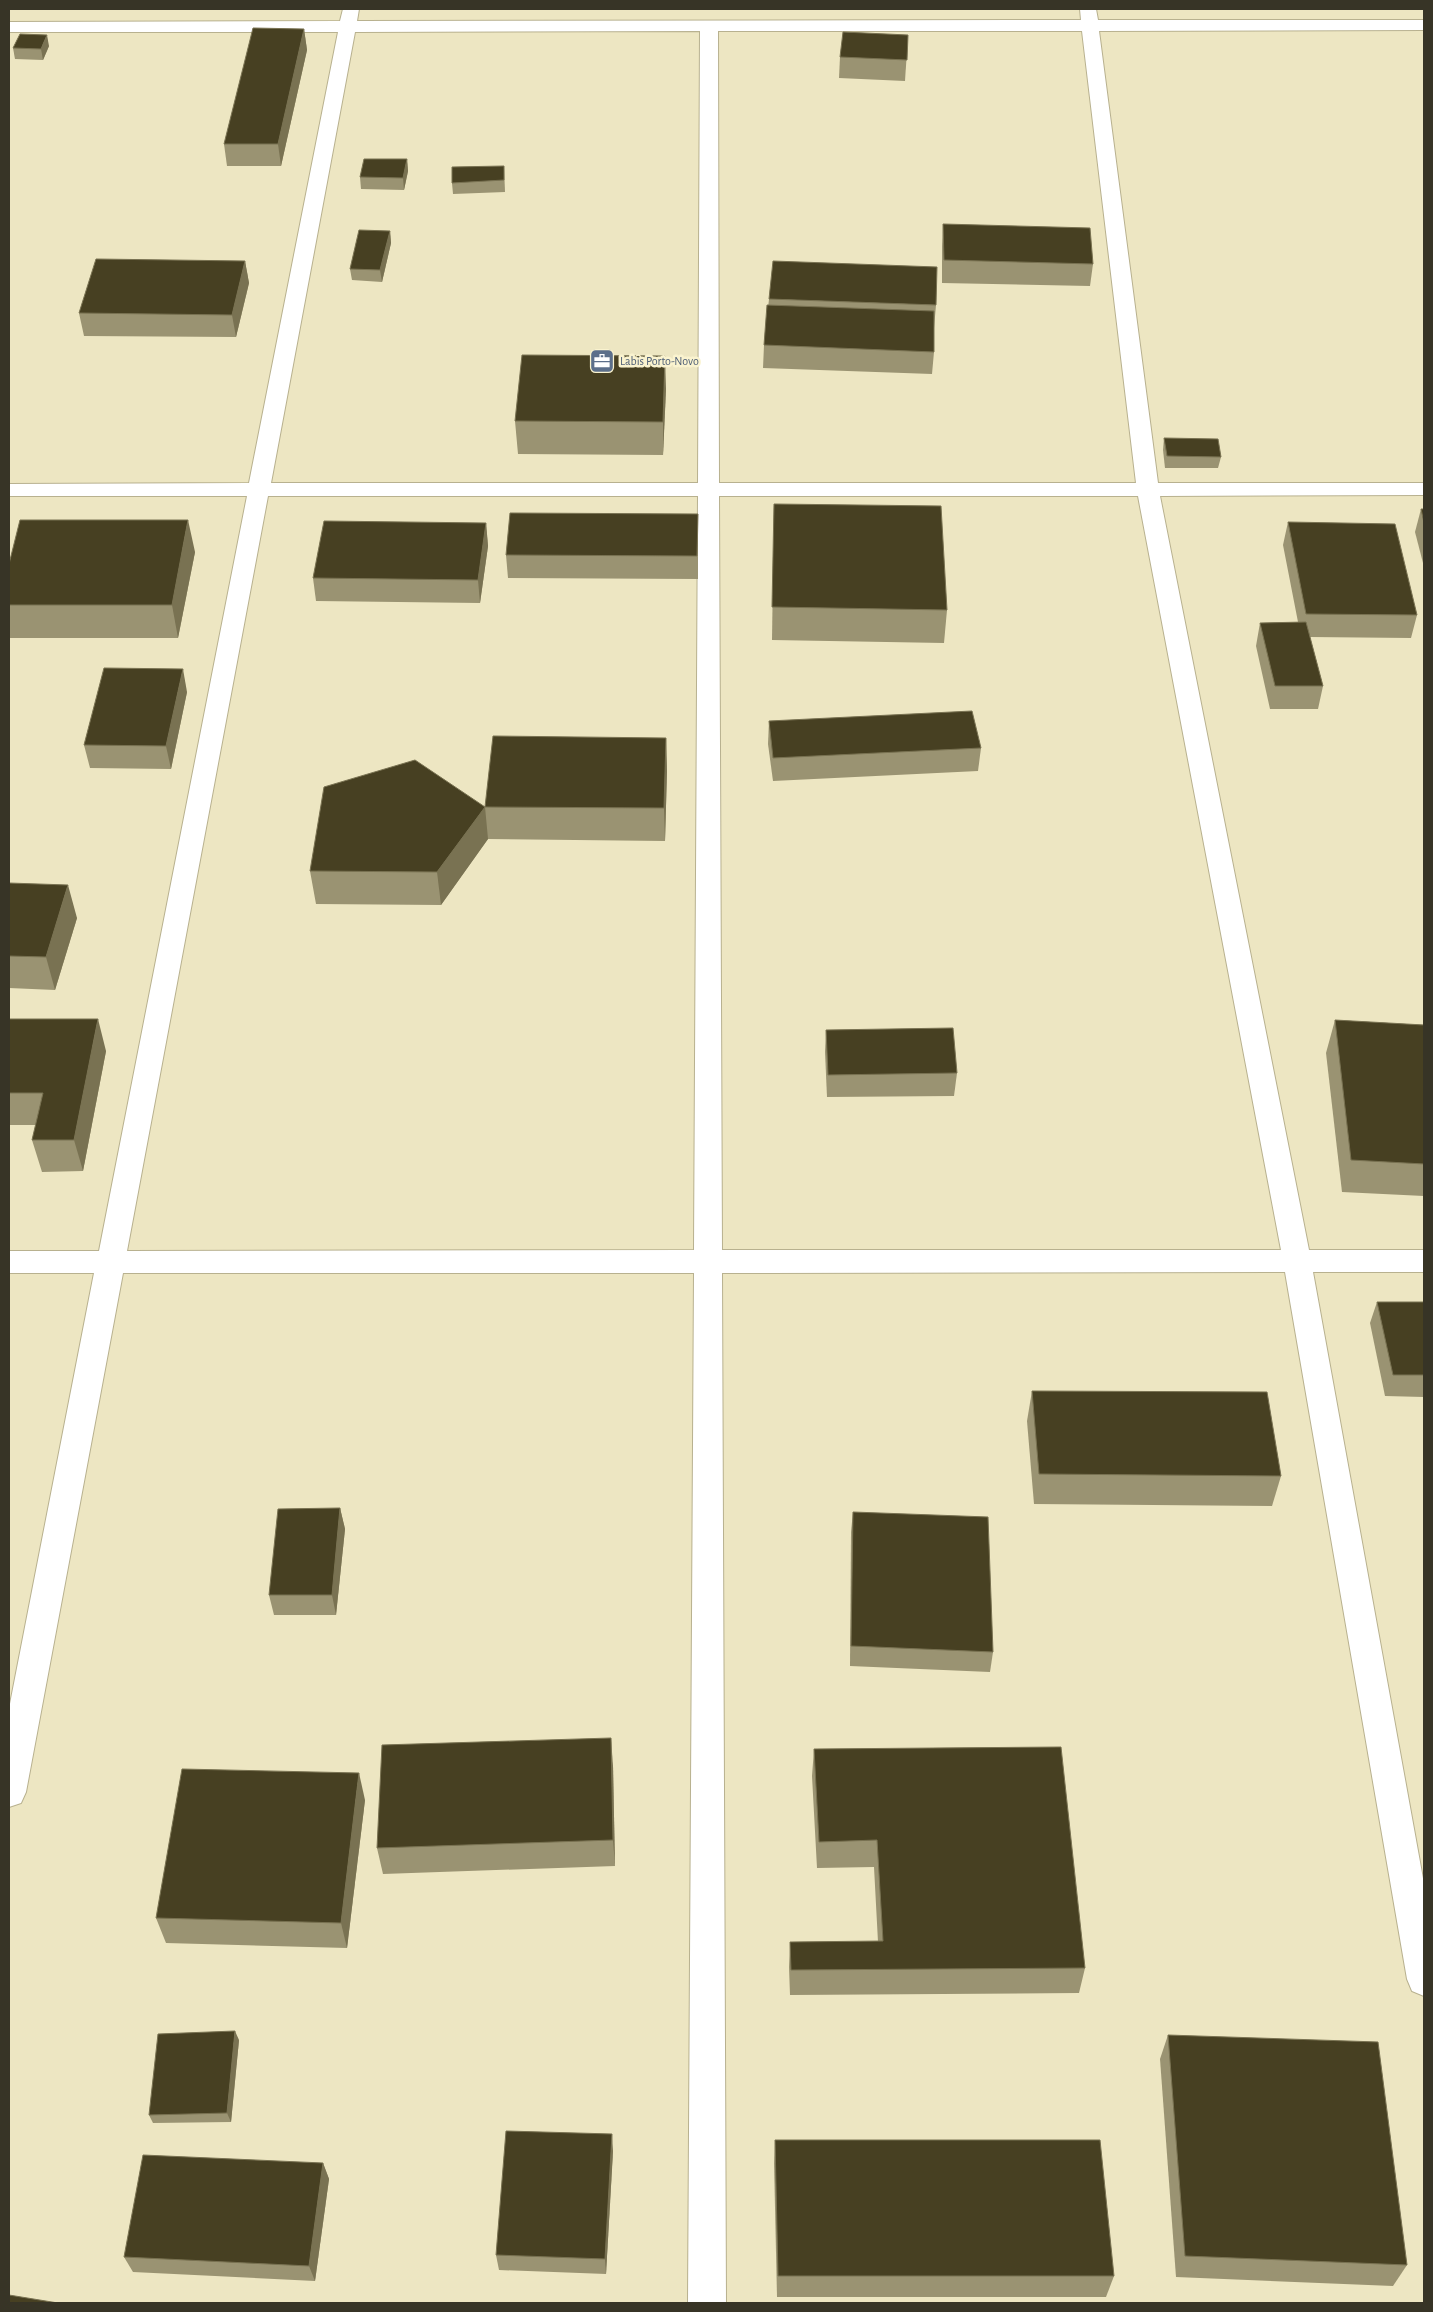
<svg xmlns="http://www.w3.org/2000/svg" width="1433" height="2312" font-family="'Alegreya Sans',sans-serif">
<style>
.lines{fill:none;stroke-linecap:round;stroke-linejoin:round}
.minor-casing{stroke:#b8b18f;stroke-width:2}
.minor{fill:#fff;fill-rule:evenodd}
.wall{fill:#9a9372}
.shaded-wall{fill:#797252}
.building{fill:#474022;stroke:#797252}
.labels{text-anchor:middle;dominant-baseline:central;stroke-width:5;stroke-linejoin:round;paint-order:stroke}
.far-service-label{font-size:12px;fill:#4e5e75;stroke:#faf3cf;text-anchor:start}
</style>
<rect width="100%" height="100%" fill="#ede6c2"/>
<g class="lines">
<defs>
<path id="minor" d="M343,9H359L357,21L1081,20L1080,9H1096L1098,20H1424V30L1099,31L1158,483H1424V495L1160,496L1309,1250H1424V1272H1313L1424,1884V1996L1412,1991L1407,1979L1285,1272L722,1273L726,2303H688L694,1273H123L26,1792L21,1803L9,1807V1709L94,1273H9V1251H99L247,496H9V484L249,483L338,32H9V22L340,21ZM700,31L698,483H271L355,32ZM718,31H1082L1136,483H719ZM268,496H698L694,1250L127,1251ZM719,496H1138L1281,1250H722Z"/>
</defs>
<use href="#minor" class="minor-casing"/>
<use href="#minor" class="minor"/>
</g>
<g class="wall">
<polygon points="304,29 307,50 281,166 227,166 224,144"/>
<polygon points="908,35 905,81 839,78 840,57"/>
<polygon points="49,46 43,60 15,59 13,48"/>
<polygon points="407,159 408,171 404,190 361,189 360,177"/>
<polygon points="504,166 505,192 453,194 452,183"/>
<polygon points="943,224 1093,264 1090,286 942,283 942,246"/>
<polygon points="390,231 391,243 382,282 352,280 350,269"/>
<polygon points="245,261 249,283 236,337 84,336 79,313"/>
<polygon points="769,299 936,305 934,328 934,352 932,374 763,368 764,345"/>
<polygon points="666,389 663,455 518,454 515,421"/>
<polygon points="1164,438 1221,457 1218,468 1165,468 1163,450"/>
<polygon points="774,504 947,610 944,643 772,640"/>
<polygon points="1421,509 1424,509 1424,563 1423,563 1415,532"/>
<polygon points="698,514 698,579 508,578 506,555"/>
<polygon points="1288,522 1417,615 1411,638 1310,637 1323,686 1318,709 1270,709 1256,646 1260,623 1298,622 1283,545"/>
<polygon points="486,523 488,546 480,603 316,601 313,578"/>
<polygon points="195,552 178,638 9,638 9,564"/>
<polygon points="187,692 171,769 90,768 84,745"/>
<polygon points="769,721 981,748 978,771 773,781 768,744"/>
<polygon points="666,738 667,771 665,841 488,839 441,905 316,904 310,871 485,807"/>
<polygon points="9,883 77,918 55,990 9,988"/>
<polygon points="9,1019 106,1051 83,1171 42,1172 32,1140 36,1125 9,1125"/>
<polygon points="1335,1020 1424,1025 1424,1196 1342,1192 1326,1053"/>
<polygon points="826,1030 957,1073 954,1096 827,1097 825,1052"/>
<polygon points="1377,1302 1424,1302 1424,1397 1385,1396 1370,1323"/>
<polygon points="1032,1391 1281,1476 1272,1506 1034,1504 1027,1421"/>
<polygon points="340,1508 345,1529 336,1615 274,1615 269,1595"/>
<polygon points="853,1512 993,1652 990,1672 850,1666 851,1532"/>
<polygon points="814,1749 1085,1968 1079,1993 790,1995 789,1967 790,1942 878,1942 874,1867 817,1868 812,1776"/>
<polygon points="613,1766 615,1866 383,1874 377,1848"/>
<polygon points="365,1800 347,1948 166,1943 156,1918"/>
<polygon points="1168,2035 1407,2265 1393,2286 1176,2277 1160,2059"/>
<polygon points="239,2040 231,2122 153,2123 149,2115"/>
<polygon points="775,2140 1114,2276 1106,2297 777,2297 774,2163"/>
<polygon points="613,2151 606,2274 499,2270 496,2255"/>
<polygon points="323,2163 329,2179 315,2281 133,2272 124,2257"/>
</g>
<g class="shaded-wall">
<polygon points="304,29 307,50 281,166 278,144"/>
<polygon points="47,35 49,46 43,60 41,49"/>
<polygon points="407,159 408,171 404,190 403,178"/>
<polygon points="390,231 391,243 382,282 380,270"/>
<polygon points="245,261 249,283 236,337 232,315"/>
<polygon points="665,356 666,389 663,455 663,422"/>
<polygon points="188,520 195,552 178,638 172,605"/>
<polygon points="486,523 488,546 480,603 478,580"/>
<polygon points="183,669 187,692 171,769 166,746"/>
<polygon points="666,738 667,771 665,841 664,808"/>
<polygon points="485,807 488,839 441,905 437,872"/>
<polygon points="68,885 77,918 55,990 46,957"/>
<polygon points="98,1019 106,1051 83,1171 74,1140"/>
<polygon points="340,1508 345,1529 336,1615 332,1595"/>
<polygon points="611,1738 613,1766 615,1866 613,1840"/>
<polygon points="359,1773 365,1800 347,1948 341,1923"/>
<polygon points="235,2031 239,2040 231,2122 227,2113"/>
<polygon points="612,2134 613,2151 606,2274 605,2259"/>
<polygon points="323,2163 329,2179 315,2281 309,2266"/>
</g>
<g class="building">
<polygon points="253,28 304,29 278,144 224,144"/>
<polygon points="843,32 908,35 907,60 840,57"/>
<polygon points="20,34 47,35 41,49 13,48"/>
<polygon points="364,159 407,159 403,178 360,177"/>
<polygon points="504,166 504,180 452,183 452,167"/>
<polygon points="943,224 1090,228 1093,264 944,260"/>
<polygon points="359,230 390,231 380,270 350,269"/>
<polygon points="96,259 245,261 232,315 79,313"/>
<polygon points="773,261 937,267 936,305 769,299"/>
<polygon points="767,305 934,311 934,352 764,345"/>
<polygon points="522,355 665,356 663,422 515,421"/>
<polygon points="1164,438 1218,439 1221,457 1167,456"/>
<polygon points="774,504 941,506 947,610 772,607"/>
<polygon points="1421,509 1424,509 1424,523"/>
<polygon points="510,513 698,514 697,556 506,555"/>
<polygon points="20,520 188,520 172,605 9,605 9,564"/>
<polygon points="324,521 486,523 478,580 313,578"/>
<polygon points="1288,522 1395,524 1417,615 1306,614"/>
<polygon points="1306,622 1323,686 1275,686 1260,623"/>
<polygon points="104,668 183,669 166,746 84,745"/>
<polygon points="972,711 981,748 773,758 769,721"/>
<polygon points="493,736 666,738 664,808 485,807 437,872 310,871 324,787 415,760 485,807"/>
<polygon points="9,883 68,885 46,957 9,956"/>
<polygon points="9,1019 98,1019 74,1140 32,1140 43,1093 9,1093"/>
<polygon points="1335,1020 1424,1025 1424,1164 1351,1160"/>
<polygon points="953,1028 957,1073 828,1075 826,1030"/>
<polygon points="1377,1302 1424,1302 1424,1375 1393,1375"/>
<polygon points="1032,1391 1267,1392 1281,1476 1039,1474"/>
<polygon points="340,1508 332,1595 269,1595 278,1509"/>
<polygon points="853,1512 988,1517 993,1652 851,1646"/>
<polygon points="611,1738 613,1840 377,1848 382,1745"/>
<polygon points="1061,1747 1085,1968 791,1970 790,1942 883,1941 877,1840 819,1842 814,1749"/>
<polygon points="182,1769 359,1773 341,1923 156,1918"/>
<polygon points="235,2031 227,2113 149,2115 158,2034"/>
<polygon points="1168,2035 1378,2042 1407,2265 1185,2256"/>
<polygon points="506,2131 612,2134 605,2259 496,2255"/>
<polygon points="775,2140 1100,2140 1114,2276 778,2276"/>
<polygon points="143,2155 323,2163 309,2266 124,2257"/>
<polygon points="9,2295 58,2303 9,2303"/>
</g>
<defs>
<symbol id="office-square" viewBox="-11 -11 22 22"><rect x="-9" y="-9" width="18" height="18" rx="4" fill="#5c6f8a" stroke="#faf3cf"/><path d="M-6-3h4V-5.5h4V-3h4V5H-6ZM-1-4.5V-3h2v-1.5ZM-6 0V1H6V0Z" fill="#fff"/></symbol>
</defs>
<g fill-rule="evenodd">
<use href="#office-square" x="588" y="347" width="28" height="28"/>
</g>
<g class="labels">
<g class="far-service-label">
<text x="620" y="361">Labis Porto-Novo</text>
</g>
</g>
<rect width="1433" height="2312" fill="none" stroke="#373426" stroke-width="20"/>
</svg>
